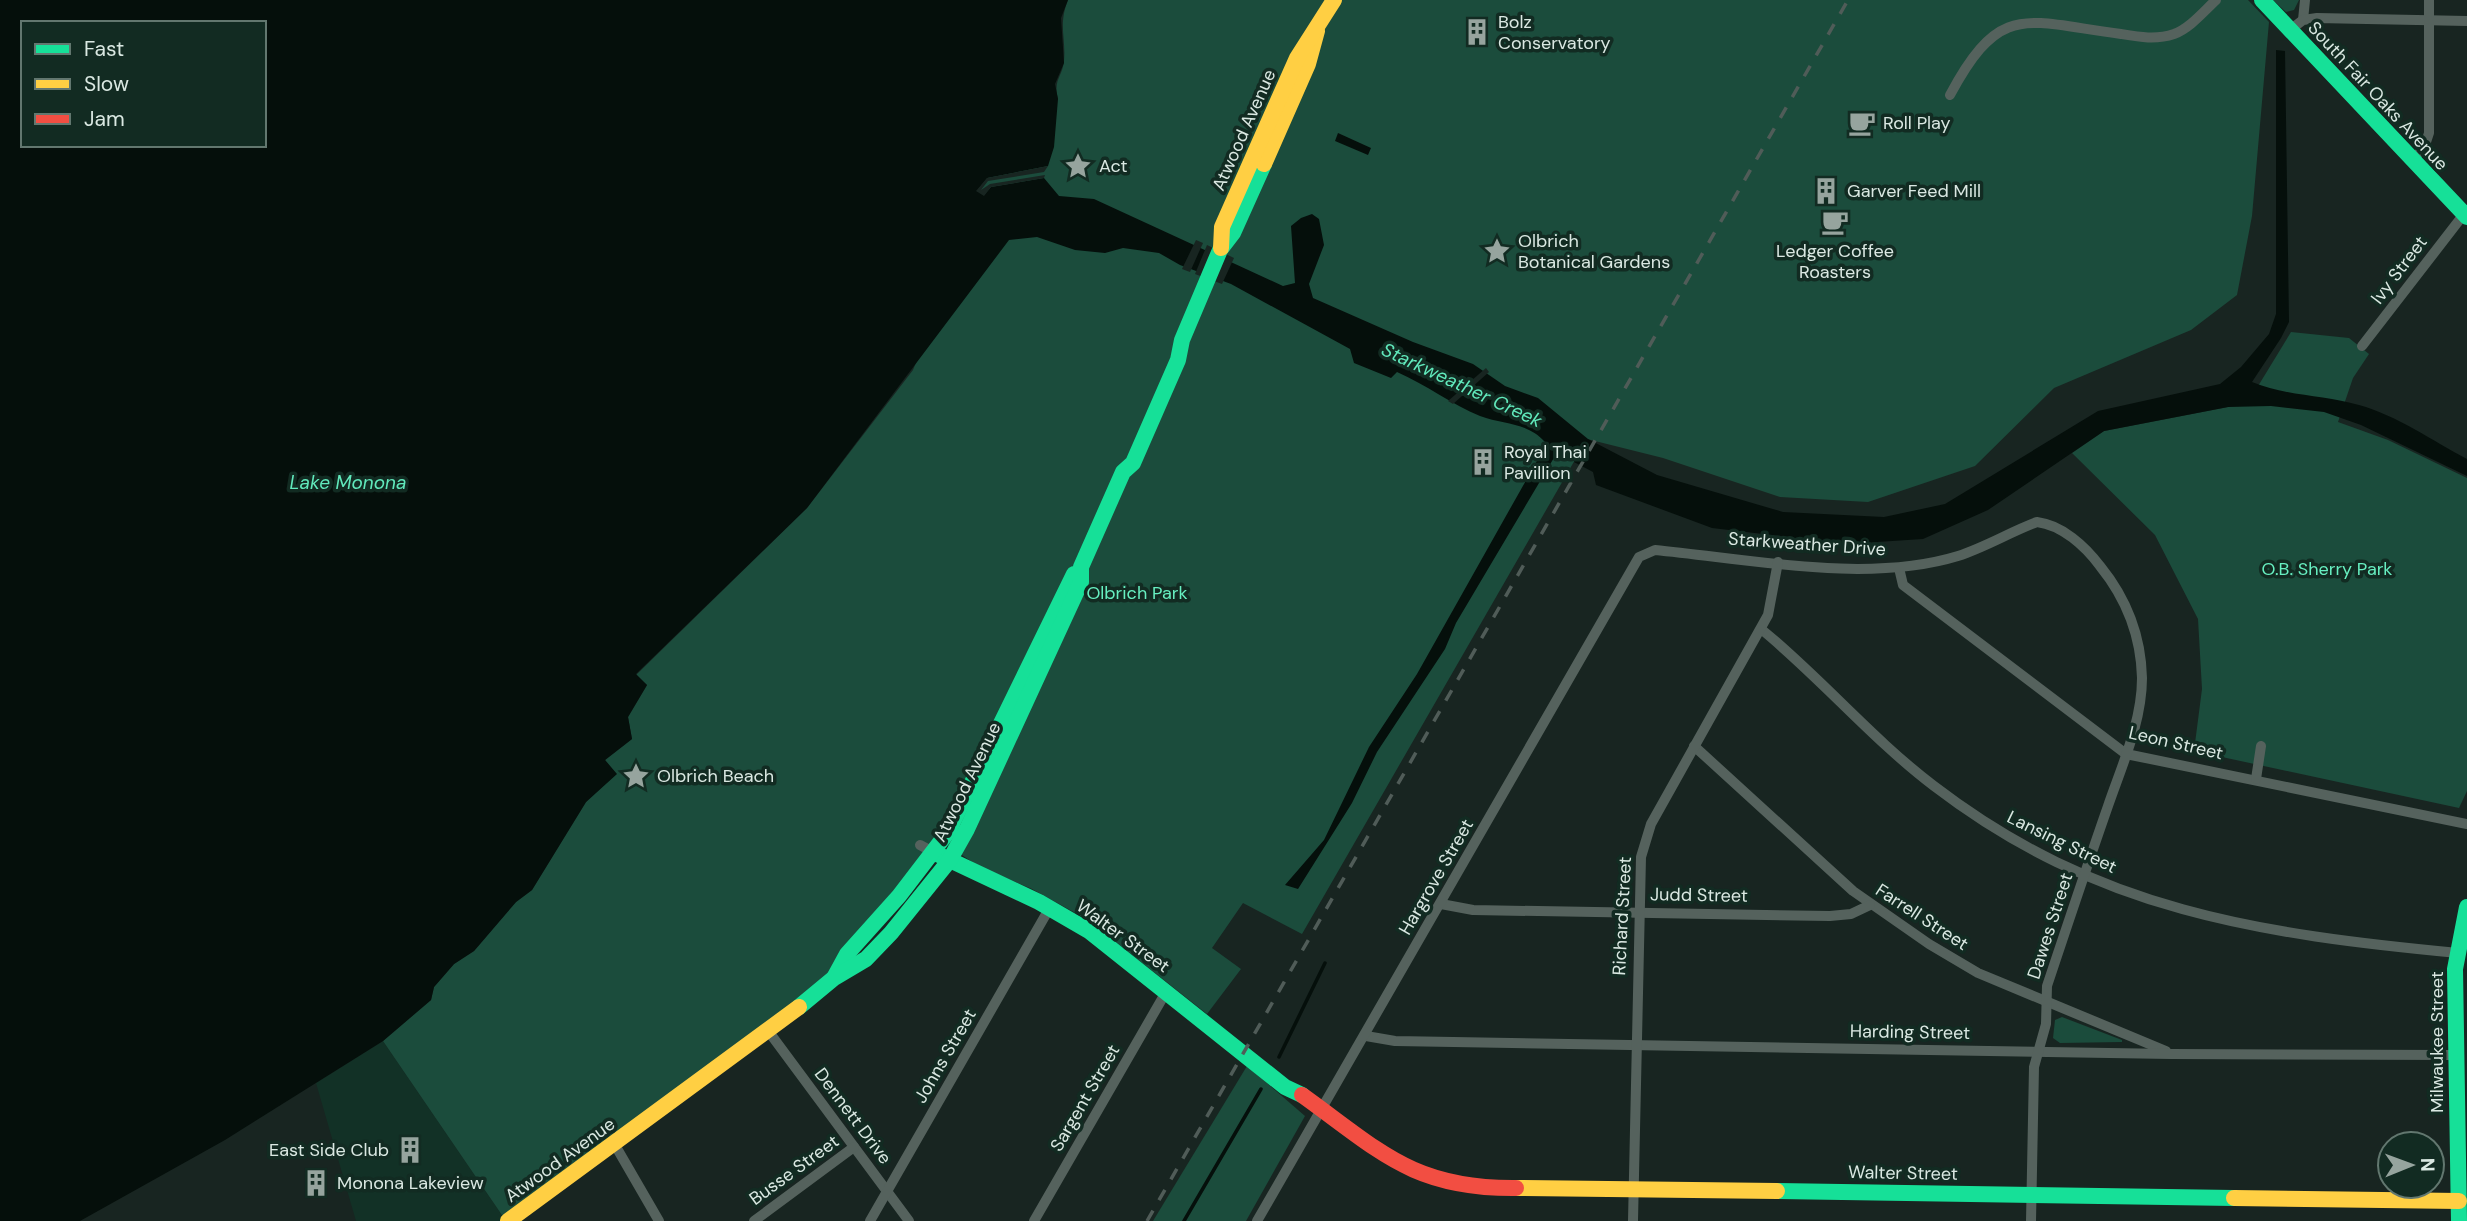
<svg xmlns="http://www.w3.org/2000/svg" width="2467" height="1221" font-family="'DM Sans',sans-serif">
<style>
.built{fill:#123126}
.green{fill:#1b4c3c}
.water{fill:#050f0b;fill-rule:evenodd}
.pier{fill:#182521}
.lines{fill:none;stroke-linecap:round;stroke-linejoin:round}
.stream{stroke:#050f0b;stroke-width:3.5}
.street{stroke:#55625d;stroke-width:10}
.fast{stroke:#16e098;stroke-width:16}
.slow{stroke:#ffcf43;stroke-width:16}
.jam{stroke:#f24e42;stroke-width:16}
.rail{stroke:#505c58;stroke-width:3.5;stroke-dasharray:12 12;stroke-linecap:butt}
.labels{text-anchor:middle;dominant-baseline:central;stroke-width:7;stroke-linejoin:round;paint-order:stroke}
.poi-label{font-size:18px;fill:#dae8e2;stroke:#122b22;text-anchor:start}
.street-label{font-size:18px;fill:#dae8e2;stroke:#122b22}
.park-label{font-size:18px;fill:#67efc1;stroke:#122b22}
.water-label{font-size:19px;font-style:italic;fill:#61e9bc;stroke:#122b22}
</style>
<rect width="100%" height="100%" fill="#182521"/>
<polygon class="built" points="383,1041 506,1221 356,1221 316,1083"/>
<g class="green">
<path d="M1068,0H2248L2269,22L2252,216L2237,295L2191,330L2054,388L1975,466L1868,502L1780,497L1663,458L1587,439L1302,934L1243,903L1212,948L1241,969L1207,1014L1088,920L1032,889L978,866L937,838L834,978L506,1221L383,1041L431,1000L434,987L454,964L474,951L516,902L532,890L586,802L616,774L605,760L632,739L628,717L647,685L636,675L807,508L913,370L984,196L976,191L1058,99C1053,79 1062,78 1064,61C1066,37 1058,25 1068,0Z"/>
<polygon points="2273,0 2299,0 2294,10 2286,12"/>
<polygon points="2291,332 2349,338 2369,354 2353,378 2338,422 2388,440 2467,478 2467,791 2459,808 2194,751 2202,689 2198,619 2155,535 2072,453 2104,431 2228,407 2252,396"/>
<polygon points="2062,1017 2122,1040 2122,1042 2060,1043 2053,1038 2055,1020"/>
<polygon points="1247,1066 1305,1116 1246,1221 1153,1221"/>
</g>
<g class="water">
<path d="M0,0H1068L1061,18L1064,63L1055,84L1058,99L1054,147L1048,166L987,178L977,191L984,195L991,187L1044,178L1059,196L1094,199L1283,286L1295,283L1291,226L1301,218L1312,214L1319,219L1324,245L1309,284L1313,298L1413,342L1473,364L1505,386L1538,398L1588,439L1657,475L1783,512L1884,517L1945,504L2098,411L2220,384L2241,367L2269,334L2276,314V50L2285,51L2289,322L2281,338L2252,382C2286,396 2324,395 2359,405C2396,415 2433,441 2467,459V476L2361,425L2324,412L2271,406L2228,407L2104,431L1988,510L1923,539L1846,544L1712,528L1596,485L1593,472L1574,462L1577,457L1558,451L1456,623L1445,649L1377,752L1352,803L1298,889L1285,885L1324,840L1369,747L1417,674L1542,452L1545,442C1527,422 1504,425 1480,416C1453,405 1425,384 1397,372L1391,378L1354,363L1350,349L1231,284L1180,265L1159,253L1123,248L1105,253L1075,250L1037,237L1009,240L807,508L636,674L647,685L628,717L632,739L605,760L617,774L586,802L532,890L516,902L474,951L454,964L434,987L431,1000L383,1041L225,1140L80,1221H0ZM23,23H264V145H23Z"/>
<polygon points="1338,133 1371,148 1368,155 1335,141"/>
</g>
<g class="pier">
<polygon points="1048,166 1044,172 988,181 981,190 990,184 1045,175 1044,178 991,187 984,196 976,191 987,178"/>
<polygon points="1196,240 1203,243 1190,272 1182,269"/>
<polygon points="1207,245 1234,258 1222,284 1195,274"/>
<polygon points="1486,368 1489,372 1453,404 1448,401"/>
</g>
<g class="lines">
<g class="stream">
<polyline points="1279,1057 1325,963"/>
<polyline points="1184,1221 1261,1089"/>
</g>
<g class="street">
<polyline points="2303,20 2305,0"/>
<polyline points="2290,30 2303,20 2317,18 2467,21"/>
<path d="M1950,95C2001,0 2026,22 2121,34C2139,37 2156,40 2174,34C2190,28 2203,12 2216,0"/>
<polyline points="2411,161 2424,148 2429,133 2429,0"/>
<polyline points="2362,346 2464,214"/>
<polyline points="1899,568 1903,585 2126,754 2467,824"/>
<path d="M1761,629C1821,678 1872,739 1934,786C2097,911 2260,934 2458,953"/>
<polyline points="1694,746 1853,891 1929,944 1978,973 2166,1051"/>
<polyline points="2256,779 2261,746"/>
<polyline points="920,845 935,853"/>
<polyline points="1441,904 1473,910 1830,916 1851,914 1870,905"/>
<polyline points="769,1032 909,1221"/>
<polyline points="1366,1036 1395,1041 2171,1054 2454,1055"/>
<polyline points="615,1145 659,1221"/>
<polyline points="754,1221 854,1147"/>
<polyline points="870,1221 1049,909"/>
<polyline points="1034,1221 1166,992"/>
<path d="M1257,1221L1639,557L1655,550C1749,559 1867,584 1958,556C1986,547 2010,532 2037,522C2062,525 2085,546 2100,566C2126,598 2141,636 2142,678C2142,722 2122,765 2108,806C2087,866 2067,926 2047,986L2046,1024L2034,1067L2031,1221"/>
<polyline points="1633,1221 1641,857 1651,824 1768,615 1778,562"/>
</g>
<g class="fast">
<polyline points="2262,0 2467,217"/>
<polyline points="935,853 1039,902 1089,931 1285,1087 1302,1095"/>
<polyline points="835,976 847,954 899,896 948,832 1074,574"/>
<polyline points="799,1007 834,978 866,959 891,933 949,861 967,829 1081,582 1081,567 1123,472 1133,463 1178,360 1182,340 1220,250 1233,233 1264,164"/>
<polyline points="1777,1191 2234,1198"/>
<polyline points="2459,1221 2455,969 2467,907"/>
</g>
<g class="slow">
<polyline points="1264,164 1308,64 1317,31"/>
<polyline points="1221,248 1222,227 1297,58 1334,0"/>
<polyline points="1516,1188 1777,1191"/>
<polyline points="2234,1198 2459,1201"/>
<polyline points="508,1221 799,1007"/>
</g>
<path class="jam" d="M1302,1095C1380,1151 1413,1189 1516,1188"/>
<polyline class="rail" points="1147,1221 1848,0"/>
</g>
<defs>
<symbol id="building-bare" viewBox="-9 -9 18 18"><path d="M-4-6H4V6H1V3H-1V6H-4ZM-2.5-4.3h1.7v1.8h-1.7ZM.8-4.3h1.7v1.8H.8ZM-2.5-1h1.7V.8h-1.7ZM.8-1h1.7V.8H.8Z" fill="#96a49e" stroke="#122b22" stroke-width="2.5" paint-order="stroke"/></symbol>
<symbol id="cafe-bare" viewBox="-9 -9 18 18"><path d="M-5.5-4.5H6V0H3Q3 3.5 0 3.5H-2.5Q-5.5 3.5-5.5 0ZM3-3.2v2h1.7v-2ZM-6 4.5H4V6H-6Z" fill="#96a49e" stroke="#122b22" stroke-width="2.5" paint-order="stroke"/></symbol>
<symbol id="sight-bare" viewBox="-9 -9 18 18"><path d="M0-6L1.8-2.2L6-1.7L2.9 1.2L3.7 5.4L0 3.3L-3.7 5.4L-2.9 1.2L-6-1.7L-1.8-2.2Z" fill="#96a49e" stroke="#122b22" stroke-width="2.5" paint-order="stroke"/></symbol>
</defs>
<g fill-rule="evenodd">
<use href="#building-bare" x="1458" y="13" width="38" height="38"/>
<use href="#cafe-bare" x="1843" y="104" width="38" height="38"/>
<use href="#sight-bare" x="1059" y="147" width="38" height="38"/>
<use href="#building-bare" x="1807" y="172" width="38" height="38"/>
<use href="#cafe-bare" x="1816" y="203" width="38" height="38"/>
<use href="#sight-bare" x="1478" y="232" width="38" height="38"/>
<use href="#building-bare" x="1464" y="443" width="38" height="38"/>
<use href="#sight-bare" x="617" y="757" width="38" height="38"/>
<use href="#building-bare" x="391" y="1131" width="38" height="38"/>
<use href="#building-bare" x="297" y="1164" width="38" height="38"/>
</g>
<g class="labels">
<g class="poi-label">
<text x="1498" y="22">Bolz<tspan x="1498" dy="21">Conservatory</tspan></text>
<text x="1883" y="123">Roll Play</text>
<text x="1099" y="166">Act</text>
<text x="1847" y="191">Garver Feed Mill</text>
<text x="1518" y="241">Olbrich<tspan x="1518" dy="21">Botanical Gardens</tspan></text>
<text x="1835" y="251" text-anchor="middle">Ledger Coffee<tspan x="1835" dy="21">Roasters</tspan></text>
<text x="1504" y="452">Royal Thai<tspan x="1504" dy="21">Pavillion</tspan></text>
<text x="657" y="776">Olbrich Beach</text>
<text x="389" y="1150" text-anchor="end">East Side Club</text>
<text x="337" y="1183">Monona Lakeview</text>
</g>
<g class="street-label">
<text transform="translate(2378 96) rotate(47)">South Fair Oaks Avenue</text>
<text transform="translate(1244 130) rotate(-66)">Atwood Avenue</text>
<text transform="translate(2399 270) rotate(-53)">Ivy Street</text>
<text transform="translate(1807 544) rotate(4)">Starkweather Drive</text>
<text transform="translate(2176 743) rotate(13)">Leon Street</text>
<text transform="translate(967 782) rotate(-64)">Atwood Avenue</text>
<text transform="translate(2062 842) rotate(26)">Lansing Street</text>
<text transform="translate(1436 877) rotate(-60)">Hargrove Street</text>
<text transform="translate(1699 895) rotate(1)">Judd Street</text>
<text transform="translate(1622 916) rotate(-87)">Richard Street</text>
<text transform="translate(1922 917) rotate(33)">Farrell Street</text>
<text transform="translate(2050 926) rotate(-72)">Dawes Street</text>
<text transform="translate(1123 936) rotate(36)">Walter Street</text>
<text transform="translate(1910 1032) rotate(1)">Harding Street</text>
<text transform="translate(2437 1042) rotate(-90)">Milwaukee Street</text>
<text transform="translate(945 1056) rotate(-60)">Johns Street</text>
<text transform="translate(1085 1098) rotate(-60)">Sargent Street</text>
<text transform="translate(853 1116) rotate(53)">Dennett Drive</text>
<text transform="translate(560 1160) rotate(-36)">Atwood Avenue</text>
<text transform="translate(794 1170) rotate(-36)">Busse Street</text>
<text transform="translate(1903 1173) rotate(1)">Walter Street</text>
</g>
<g class="park-label">
<text x="2327" y="569">O.B. Sherry Park</text>
<text x="1137" y="593">Olbrich Park</text>
</g>
<g class="water-label">
<text transform="translate(1462 385) rotate(25)">Starkweather Creek</text>
<text x="348" y="482">Lake Monona</text>
</g>
</g>
<rect x="21" y="21" width="245" height="126" fill="#122b22" stroke="#62776f" stroke-width="2"/>
<rect x="35" y="44" width="35" height="10" fill="#16e098" stroke="#62776f" stroke-width="2"/>
<text x="84" y="56" font-size="21" fill="#dae8e2">Fast</text>
<rect x="35" y="79" width="35" height="10" fill="#ffcf43" stroke="#62776f" stroke-width="2"/>
<text x="84" y="91" font-size="21" fill="#dae8e2">Slow</text>
<rect x="35" y="114" width="35" height="10" fill="#f24e42" stroke="#62776f" stroke-width="2"/>
<text x="84" y="126" font-size="21" fill="#dae8e2">Jam</text>
<g transform="translate(2411 1165) rotate(89)"><circle r="33" fill="#122b22" stroke="#62776f" stroke-width="2"/>
<path d="M0-5L12 26L0 18L-12 26Z" fill="#96a49e"/>
<text y="-10" font-size="19" font-weight="bold" text-anchor="middle" fill="#dae8e2">N</text>
</g>
</svg>
